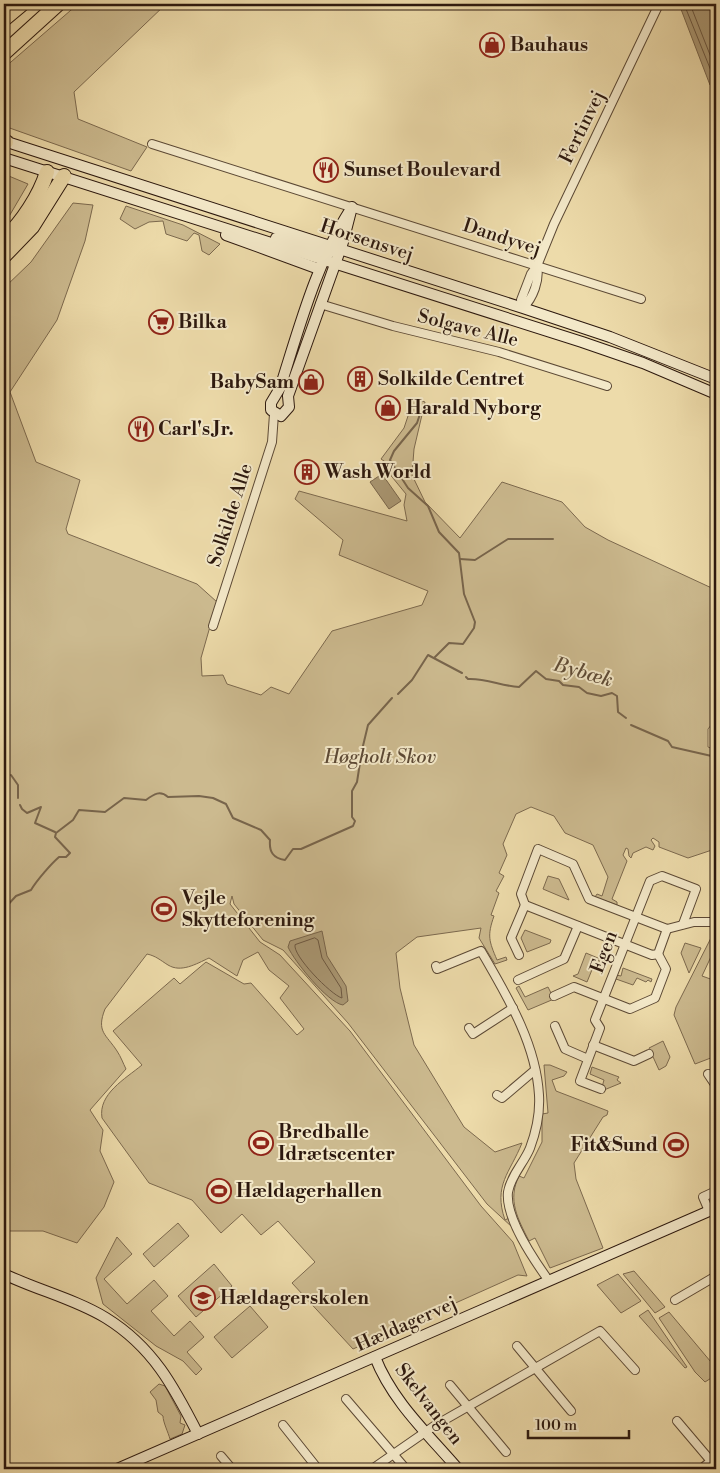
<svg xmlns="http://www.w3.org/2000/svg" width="720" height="1473" font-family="'Libre Bodoni',serif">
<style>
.green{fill:#ccba8f;stroke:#7c694e}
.water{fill:#ab9975;stroke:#78654c}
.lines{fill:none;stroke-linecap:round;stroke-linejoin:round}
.shore{stroke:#6c5842;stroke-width:1}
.stream{stroke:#78654c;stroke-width:2}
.street-casing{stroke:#5c4935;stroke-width:10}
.secondary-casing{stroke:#2c180e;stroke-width:12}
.highway-casing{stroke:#2c180e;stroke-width:16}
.street{stroke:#f3e8c8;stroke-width:8}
.secondary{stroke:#f3e8c8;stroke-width:10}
.highway{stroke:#eddbaa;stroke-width:14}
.labels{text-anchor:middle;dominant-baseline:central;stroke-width:4;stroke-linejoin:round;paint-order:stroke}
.poi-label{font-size:19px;font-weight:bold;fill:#2c180e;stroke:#f3e8c8;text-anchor:start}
.street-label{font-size:19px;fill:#2c180e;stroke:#f3e8c8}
.park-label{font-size:19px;font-style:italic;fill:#5c4935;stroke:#f3e8c8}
.water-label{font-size:20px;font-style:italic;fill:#5f4c37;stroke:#f3e8c8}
</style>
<rect width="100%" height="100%" fill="#eddbaa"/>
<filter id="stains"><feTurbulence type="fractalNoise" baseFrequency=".004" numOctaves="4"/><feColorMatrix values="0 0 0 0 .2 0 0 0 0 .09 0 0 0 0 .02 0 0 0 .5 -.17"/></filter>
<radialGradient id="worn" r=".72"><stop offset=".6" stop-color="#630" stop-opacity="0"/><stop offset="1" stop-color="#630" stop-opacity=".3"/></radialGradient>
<g class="green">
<polygon points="78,4 166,4 74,92 78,119 147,147 131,171 4,126 4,68"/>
<polygon points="4,174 28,184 4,225"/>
<path d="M73,203L93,205L85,241L57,320L10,392L36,462L80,480L66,529L68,534L197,584L217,602L201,658L202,676L223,675L227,684L261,695L271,687L289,694L332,631L422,605L428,591L339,555L343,540L295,499L299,491L407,521L404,505L406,494L388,472L390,465L381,459L404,428L414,398L425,402L414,449L412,475L425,502L460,538L502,482L562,502L585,527L608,540L716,590V719L708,729V747L716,750V851L712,850L688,858L659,847V842L653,838L651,840L655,846L653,850L646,847L633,853L631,858L629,856L628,849L626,848L623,855L627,861L612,899L617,902V905L595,897L597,894L602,896L608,877L593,845L565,833L554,816L531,807L516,814L503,844L507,855L499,873L504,876L496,891L499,893L491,915L494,916C487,936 489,941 497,960L506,957L507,960L495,964L479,938L481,928L417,937L396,953L400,988L414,1045L464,1127L495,1152L522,1143C510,1173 493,1185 505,1220L509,1218L512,1227L487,1204L348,1023L283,950L263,940L234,904L232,896L230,904L260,942L280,955L350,1031L481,1206L513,1242L527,1276L518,1275L353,1349L292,1283L315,1262L278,1221L261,1235L242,1214L221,1233L192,1200L149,1183L102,1118C98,1094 125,1079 142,1065L113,1031L174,978L180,984L206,962L244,984L251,983L297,1035L304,1029L280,998L289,986L269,970L258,952L243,960L237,976L209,958C196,964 181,973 168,965C160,960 156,956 147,954L105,1009C96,1032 106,1034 117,1051C121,1057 123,1063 126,1069L90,1110L103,1130L100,1151L114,1182L104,1207L77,1243L43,1231H4V288L31,262Z"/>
<polygon points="126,206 183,225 220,244 209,255 202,251 199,235 194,233 187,241 166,234 163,221 149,222 135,229 120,219"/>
<polygon points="548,876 559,879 569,900 543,889"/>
<polygon points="716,928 716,946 702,976 716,981 716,1056 695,1064 674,1015 676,1007"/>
<polygon points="525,930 551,940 550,943 527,952 521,938"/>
<polygon points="685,943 701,948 689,973 681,953"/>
<polygon points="586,953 605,961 605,963 596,960 587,982 573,976 578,974"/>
<polygon points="623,968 652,979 651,982 648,980 646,982 637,978 633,985 616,979 612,988 616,975 621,976"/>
<polygon points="519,986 525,997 548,987 554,999 528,1010 516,988"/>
<polygon points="663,1041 670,1057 666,1066 659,1070 649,1048"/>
<path d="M544,1065H550L567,1072L564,1076L552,1080L556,1091L608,1111L607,1115L603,1117L574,1163L576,1179L603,1248L550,1268L535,1238L529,1241C518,1219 507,1200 519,1176L524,1178L542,1142V1114L548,1113Z"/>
<polygon points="592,1067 619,1077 617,1080 621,1083 604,1090 602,1087 604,1080 590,1074"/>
<polygon points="178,1223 189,1236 154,1267 143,1254"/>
<polygon points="117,1237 132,1254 104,1279 127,1304 154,1280 168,1296 151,1311 174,1336 190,1321 204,1337 187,1352 202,1369 196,1375 183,1361 156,1346 103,1304 96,1278"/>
<polygon points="214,1264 232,1286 196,1317 178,1296"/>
<polygon points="634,1271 665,1307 655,1313 623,1274"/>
<polygon points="618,1274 641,1301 621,1313 597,1285"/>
<polygon points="250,1306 268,1327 232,1358 214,1337"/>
<polygon points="648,1310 687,1367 685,1368 639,1316"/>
<polygon points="669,1312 716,1368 716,1375 705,1382 695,1372 659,1318"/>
<path d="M159,1384L165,1386L181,1416L180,1423L185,1425L182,1434L170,1439C168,1432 163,1422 163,1416L158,1412L156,1400L150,1392Z"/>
</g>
<g class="water">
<polygon points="679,4 713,4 716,9 716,90 710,85"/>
<polygon points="382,474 401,501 389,509 370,482"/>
<path d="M322,931L327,956L346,986L348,1001L343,1005C328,1003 294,961 288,947L290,941Z"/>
</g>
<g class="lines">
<g class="shore">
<polyline points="684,4 716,83"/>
<polyline points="690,4 716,70"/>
<path d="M315,938L318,940L322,958L341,988L342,998C331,995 292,955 295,945Z"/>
</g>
<g class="stream">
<polyline points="422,408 417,423 394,451 390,460 408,488 428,506 439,532 459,553 464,594 475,622 474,628 463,644 449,643 435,657"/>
<polyline points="460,559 475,560 508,539 553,539"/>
<path d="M466,677L468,679C486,678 501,686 519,687L536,671L546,679L559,681L563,685L579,687L587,693L601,696L612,693L617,696L618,712L626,718"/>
<polyline points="398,694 412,680 428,655 462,673"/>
<polyline points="631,725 668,741 672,747 716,757"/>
<polyline points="4,766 6,769"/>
<polyline points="11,775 18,785 18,798"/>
<polyline points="20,805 22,809 27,813 41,807 35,823 55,832"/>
<path d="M4,909L16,896L31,890C37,880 51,864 59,857H66L70,853L55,837L56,833L73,820L79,810L105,812L124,798L146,800C154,794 160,790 168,797L199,796L213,798L226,804L233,818L261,830L270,840C269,852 273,858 285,860L293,849H301L353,826L355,821L352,817V791L357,782L362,750L368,725L392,698"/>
</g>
<defs>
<g id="street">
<polyline points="152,144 641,299"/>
<path d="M537,266C540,280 533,298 523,308L521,300L531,274L537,266L554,224L659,4"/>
<polyline points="320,304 393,326 499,352 607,386"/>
<polyline points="213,626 272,442 274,414"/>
<polyline points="525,905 521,894 538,849 573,864 589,899 667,929 694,922 716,922"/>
<polyline points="525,905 652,955 658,954 667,929"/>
<polyline points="519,955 511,938 525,905"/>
<path d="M436,966L437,969L481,951C507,996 536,1043 539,1095C540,1112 536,1132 530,1148C524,1163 511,1175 508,1192C505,1218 534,1260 549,1281"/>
<polyline points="518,980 564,959 578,926"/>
<polyline points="554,996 574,987 630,1009 655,998 666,969 658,954"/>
<polyline points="555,1026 565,1049 588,1059"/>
<polyline points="469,1028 473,1034 513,1008"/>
<polyline points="593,1045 634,1061 649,1054"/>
<polyline points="708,1074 716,1086"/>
<polyline points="601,1089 580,1081 600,1028 595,1020 650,881 662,876 696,889 683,924"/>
<polyline points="497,1095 502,1098 535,1070"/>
<polyline points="709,1211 703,1197 716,1191"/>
<polyline points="675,1300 716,1276"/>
<polyline points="517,1346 571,1411"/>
<polyline points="450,1385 506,1452"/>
<polyline points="346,1399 406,1469"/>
<polyline points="677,1421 716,1467"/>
<polyline points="283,1425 318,1469"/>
<polyline points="221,1456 232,1469"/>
<polyline points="372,1469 434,1426 600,1331 635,1370"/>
<polyline points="618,1469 619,1469"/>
<polyline points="701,1469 711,1461"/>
</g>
<g id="secondary">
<polyline points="4,141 523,308 610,337 716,379"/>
<polyline points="4,158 582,342 643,363 716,394"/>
<path d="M352,207L343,242L288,396L289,407L281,416L271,410V403L280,388C300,325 316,263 352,207Z"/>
<polyline points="226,235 319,269"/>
<polyline points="276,238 326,253 331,252"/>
<path d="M4,1274C37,1290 75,1299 106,1318C153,1347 174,1387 198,1434"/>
<path d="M375,1357C392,1401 428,1434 458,1469"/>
<polyline points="117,1469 716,1208"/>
</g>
<g id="highway">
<polyline points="4,19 22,4"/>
<polyline points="4,53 58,4"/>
<polyline points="4,142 6,142"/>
<path d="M4,239C22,223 40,195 47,172"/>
<polyline points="4,256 32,227 64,176"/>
</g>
</defs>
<use href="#street" class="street-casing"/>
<use href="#secondary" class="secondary-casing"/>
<use href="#highway" class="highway-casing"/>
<use href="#street" class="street"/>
<use href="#secondary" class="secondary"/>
<use href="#highway" class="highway"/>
</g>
<defs>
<symbol id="shop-ring" viewBox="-11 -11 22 22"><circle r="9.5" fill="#f3e8c8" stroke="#8f2418" stroke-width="1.5"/><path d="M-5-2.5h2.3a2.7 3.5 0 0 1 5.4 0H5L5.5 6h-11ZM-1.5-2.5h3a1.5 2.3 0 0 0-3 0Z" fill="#8f2418"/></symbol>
<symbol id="restaurant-ring" viewBox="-11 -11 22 22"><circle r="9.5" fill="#f3e8c8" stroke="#8f2418" stroke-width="1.5"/><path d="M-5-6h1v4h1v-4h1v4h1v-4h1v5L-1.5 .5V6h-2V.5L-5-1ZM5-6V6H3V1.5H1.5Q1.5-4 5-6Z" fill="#8f2418"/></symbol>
<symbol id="supermarket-ring" viewBox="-11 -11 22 22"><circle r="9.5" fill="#f3e8c8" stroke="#8f2418" stroke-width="1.5"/><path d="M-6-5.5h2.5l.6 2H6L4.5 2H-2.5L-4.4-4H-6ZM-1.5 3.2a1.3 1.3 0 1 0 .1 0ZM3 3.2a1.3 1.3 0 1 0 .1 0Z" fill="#8f2418"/></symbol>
<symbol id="building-ring" viewBox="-11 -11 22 22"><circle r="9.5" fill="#f3e8c8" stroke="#8f2418" stroke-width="1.5"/><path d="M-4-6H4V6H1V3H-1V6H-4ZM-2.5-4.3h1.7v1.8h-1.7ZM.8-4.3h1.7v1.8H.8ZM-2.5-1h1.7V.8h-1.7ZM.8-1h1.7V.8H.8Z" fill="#8f2418"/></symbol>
<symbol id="stadium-ring" viewBox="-11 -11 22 22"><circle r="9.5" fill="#f3e8c8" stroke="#8f2418" stroke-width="1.5"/><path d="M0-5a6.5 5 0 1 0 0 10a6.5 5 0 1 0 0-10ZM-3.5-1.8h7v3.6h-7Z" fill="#8f2418"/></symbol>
<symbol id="school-ring" viewBox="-11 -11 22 22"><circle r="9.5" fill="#f3e8c8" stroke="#8f2418" stroke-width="1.5"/><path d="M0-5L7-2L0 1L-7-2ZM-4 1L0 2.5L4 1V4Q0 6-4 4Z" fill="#8f2418"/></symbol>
</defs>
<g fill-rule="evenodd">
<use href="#shop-ring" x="478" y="31" width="28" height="28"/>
<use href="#restaurant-ring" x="312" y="156" width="28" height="28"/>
<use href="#supermarket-ring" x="147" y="308" width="28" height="28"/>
<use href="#building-ring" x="346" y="365" width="28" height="28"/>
<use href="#shop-ring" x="297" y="368" width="28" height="28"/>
<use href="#shop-ring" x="374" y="394" width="28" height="28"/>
<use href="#restaurant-ring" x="127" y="415" width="28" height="28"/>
<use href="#building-ring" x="293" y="458" width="28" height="28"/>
<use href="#stadium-ring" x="150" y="895" width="28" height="28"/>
<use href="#stadium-ring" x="247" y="1129" width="28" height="28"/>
<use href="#stadium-ring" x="662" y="1131" width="28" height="28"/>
<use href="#stadium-ring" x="205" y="1177" width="28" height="28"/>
<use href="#school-ring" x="189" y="1284" width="28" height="28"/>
</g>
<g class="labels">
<g class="poi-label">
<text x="510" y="45">Bauhaus</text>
<text x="344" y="170">Sunset Boulevard</text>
<text x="178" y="322">Bilka</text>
<text x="378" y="379">Solkilde Centret</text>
<text x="294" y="382" text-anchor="end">BabySam</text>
<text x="406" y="408">Harald Nyborg</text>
<text x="158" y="429">Carl's Jr.</text>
<text x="324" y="472">Wash World</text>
<text x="182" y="898">Vejle<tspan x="182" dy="22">Skytteforening</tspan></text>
<text x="278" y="1132">Bredballe<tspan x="278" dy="22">Idrætscenter</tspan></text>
<text x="658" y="1145" text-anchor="end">Fit&amp;Sund</text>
<text x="236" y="1191">Hældagerhallen</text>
<text x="220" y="1298">Hældagerskolen</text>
</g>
<g class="street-label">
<text transform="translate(582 127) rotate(-64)">Fertinvej</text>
<text transform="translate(502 237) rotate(18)">Dandyvej</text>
<text transform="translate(367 240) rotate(18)">Horsensvej</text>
<text transform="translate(468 328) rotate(14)">Solgave Alle</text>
<text transform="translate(230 515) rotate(-72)">Solkilde Alle</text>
<text transform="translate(604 952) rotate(-69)">Egen</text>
<text transform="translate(406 1324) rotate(-24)">Hældagervej</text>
<text transform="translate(429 1404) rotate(52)">Skelvangen</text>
</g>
<g class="park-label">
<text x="380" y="757">Høgholt Skov</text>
</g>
<g class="water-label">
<text transform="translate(583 673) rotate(16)">Bybæk</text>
</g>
</g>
<rect width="720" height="1473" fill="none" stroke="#eddbaa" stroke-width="20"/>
<rect x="5" y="5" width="710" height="1463" fill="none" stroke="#2c180e" stroke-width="2.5"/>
<rect x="10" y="10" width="700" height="1453" fill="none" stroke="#2c180e"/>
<path d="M528 1430v8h101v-8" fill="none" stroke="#2c180e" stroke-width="2.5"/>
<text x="535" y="1430" font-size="15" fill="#2c180e" stroke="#f3e8c8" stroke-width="4" paint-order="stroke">100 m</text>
<rect width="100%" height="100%" filter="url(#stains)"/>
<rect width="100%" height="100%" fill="url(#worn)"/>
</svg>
